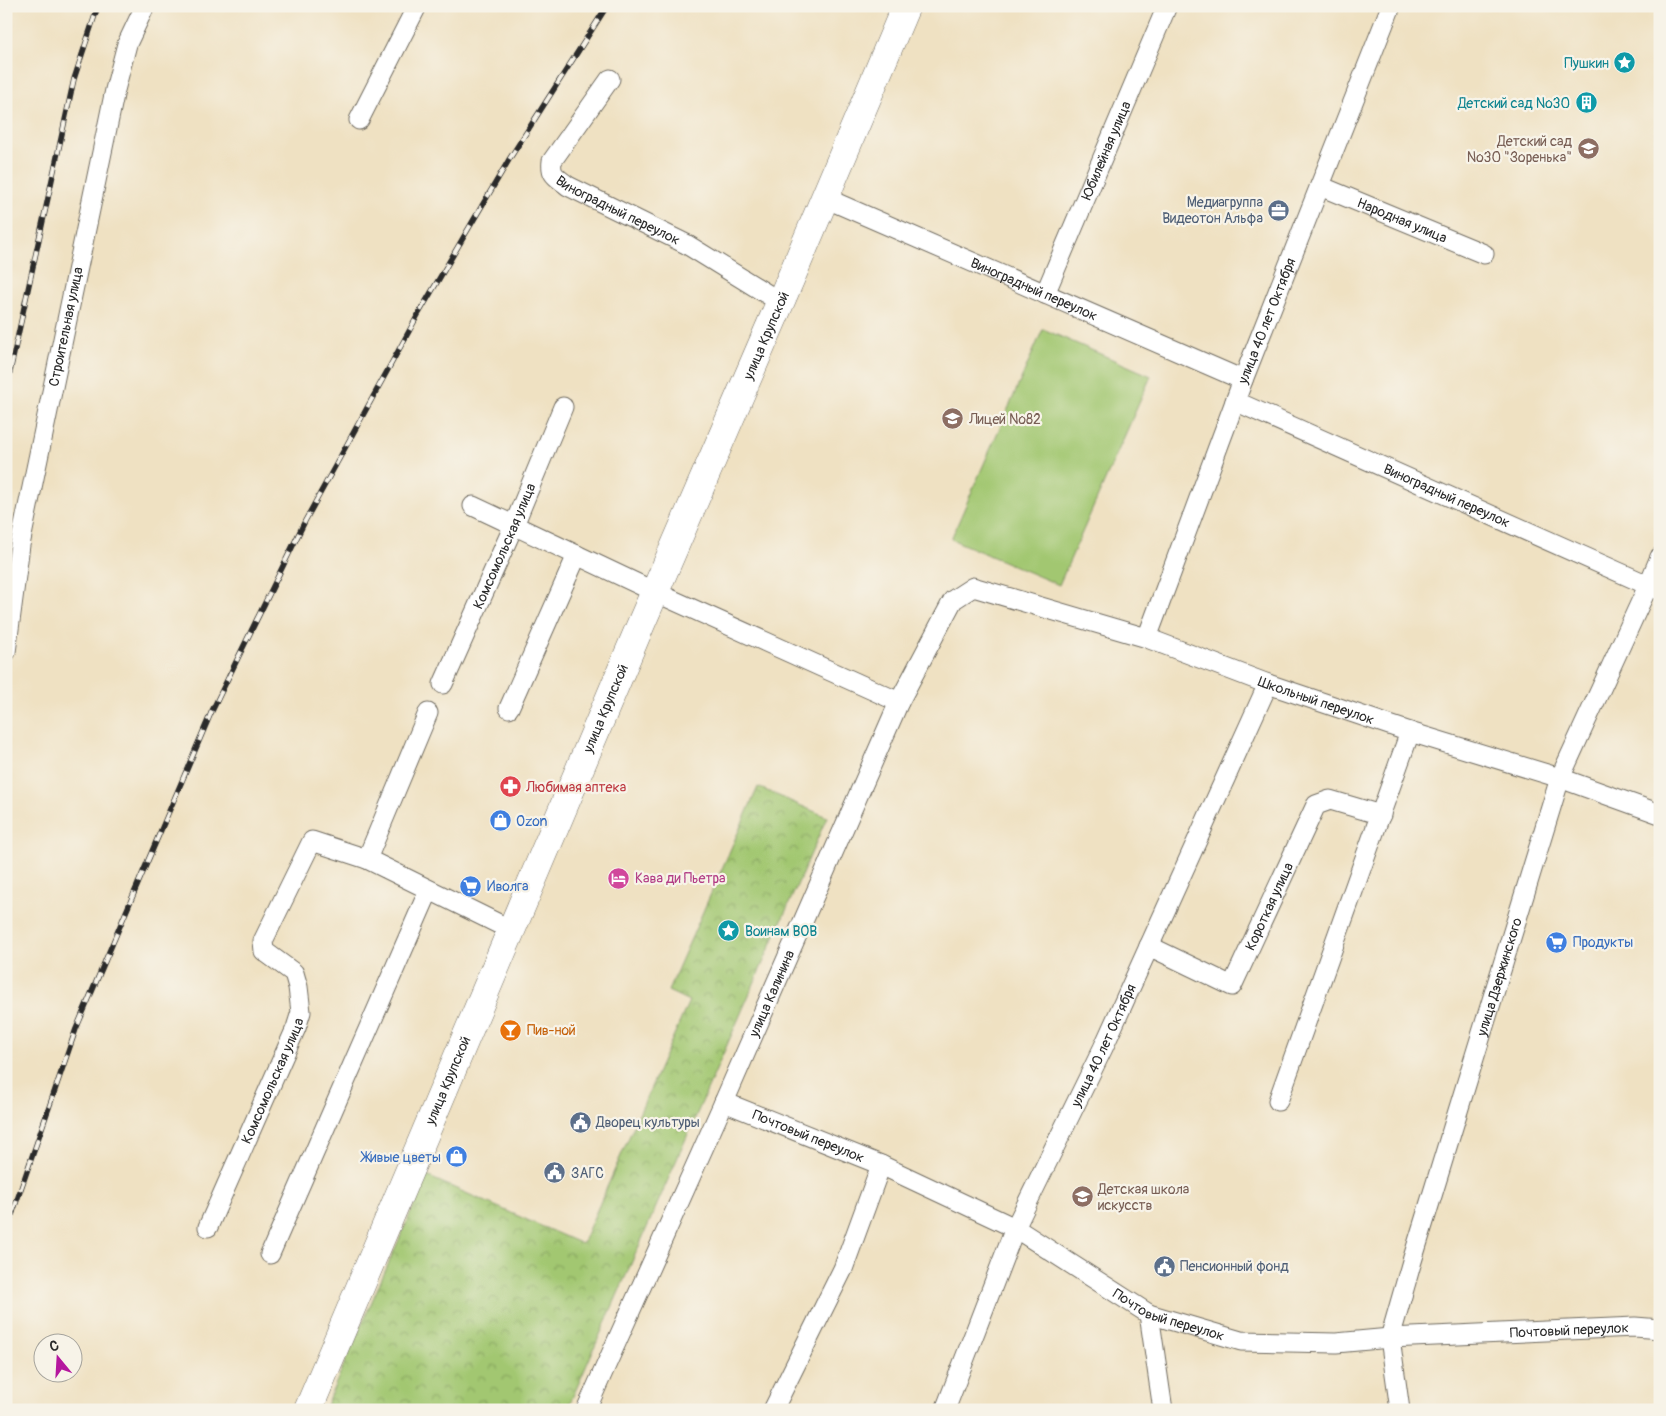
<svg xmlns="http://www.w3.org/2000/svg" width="1666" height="1416" font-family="Pangolin,sans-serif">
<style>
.park{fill:url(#park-crowns);stroke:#66794e}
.pitch{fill:#a2c771;stroke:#66794e}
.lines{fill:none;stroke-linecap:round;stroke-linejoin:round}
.minor-casing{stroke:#706b60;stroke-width:21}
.primary-casing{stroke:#706b60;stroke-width:29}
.minor{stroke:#fff;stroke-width:19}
.primary{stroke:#fff;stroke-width:28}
.rail-casing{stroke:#2b2b2b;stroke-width:5.5}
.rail{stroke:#f7f3e8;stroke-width:4;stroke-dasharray:11;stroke-linecap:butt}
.labels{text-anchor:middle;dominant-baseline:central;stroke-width:4.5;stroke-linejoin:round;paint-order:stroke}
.culture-label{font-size:14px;fill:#0d838f;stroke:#f7f3e8;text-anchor:end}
.education-label{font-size:14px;fill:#785e54;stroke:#f7f3e8;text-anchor:start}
.street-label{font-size:14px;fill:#2b2b2b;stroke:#f7f3e8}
.service-label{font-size:14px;fill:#4e5e75;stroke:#f7f3e8;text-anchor:start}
.health-label{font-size:14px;fill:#be3a42;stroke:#f7f3e8;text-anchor:start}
.shop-label{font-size:14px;fill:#366cbe;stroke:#f7f3e8;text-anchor:start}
.hotel-label{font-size:14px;fill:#b23c85;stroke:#f7f3e8;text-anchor:start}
.food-label{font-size:14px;fill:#c56008;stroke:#f7f3e8;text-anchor:start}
</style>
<defs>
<pattern id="park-crowns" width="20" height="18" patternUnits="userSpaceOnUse" patternTransform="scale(1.25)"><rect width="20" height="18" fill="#a2c771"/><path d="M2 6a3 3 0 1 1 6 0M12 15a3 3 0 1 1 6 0" fill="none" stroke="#84a25d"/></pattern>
</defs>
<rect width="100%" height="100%" fill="#f7f3e8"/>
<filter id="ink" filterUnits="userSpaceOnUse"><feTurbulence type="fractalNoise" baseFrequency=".02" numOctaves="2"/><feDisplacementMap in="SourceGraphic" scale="10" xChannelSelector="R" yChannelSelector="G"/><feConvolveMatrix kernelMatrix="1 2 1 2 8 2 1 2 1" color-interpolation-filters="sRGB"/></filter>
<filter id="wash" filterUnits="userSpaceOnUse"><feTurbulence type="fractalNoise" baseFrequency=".0096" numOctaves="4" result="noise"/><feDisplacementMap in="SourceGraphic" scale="20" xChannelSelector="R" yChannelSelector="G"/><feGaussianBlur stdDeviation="1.12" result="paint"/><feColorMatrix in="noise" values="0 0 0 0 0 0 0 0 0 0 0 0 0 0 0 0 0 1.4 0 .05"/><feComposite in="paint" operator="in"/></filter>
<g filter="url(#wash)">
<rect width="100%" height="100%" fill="#efe1c2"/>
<polygon class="park" points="758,787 827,817 567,1410 324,1410 427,1176 582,1244 689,1001 668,991"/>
<polygon class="pitch" points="1043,329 1151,376 1059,585 951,539"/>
</g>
<g filter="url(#ink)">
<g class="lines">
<defs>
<g id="minor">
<path id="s1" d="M610,79L552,161C550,176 557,177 568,186L686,244L780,302"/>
<polyline points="359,120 417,6"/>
<path id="s2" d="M1320,186L1484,254"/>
<path id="s3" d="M825,198L1243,380"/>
<path id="s4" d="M1045,294L1167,6"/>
<path id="s5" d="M1235,401L1659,590"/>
<polyline points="473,506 655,592 899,702"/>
<path id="s6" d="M1147,638L1243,380L1391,6"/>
<path id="s7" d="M6,652L20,545L115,90L127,44L145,6"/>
<path id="s8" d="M443,684L514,525L563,407"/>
<polyline points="509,708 577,555"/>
<polyline points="367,859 428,713"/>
<path id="s9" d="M1149,946L1232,986L1316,805L1330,800L1381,815"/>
<polyline points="1278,1101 1410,732"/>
<path id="s10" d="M724,1102L881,1165L1015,1228L1149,1314L1241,1341L1336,1343L1390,1338L1635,1327L1660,1329"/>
<path id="s11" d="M208,1227L296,1028L301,1012L298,987L294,973L264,951L263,941L312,841L367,859L511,930"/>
<polyline points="270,1254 429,890"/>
<polyline points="1149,1314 1163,1410"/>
<path id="s12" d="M586,1410L724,1102L899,702L953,600L973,587L1147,638L1268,684L1410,732L1560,778L1660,814"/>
<polyline points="773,1410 843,1269 881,1165"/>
<path id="s13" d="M945,1410L1015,1228L1103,1048L1268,684"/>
<path id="s14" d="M1400,1410L1390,1338L1412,1261L1560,778L1648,586L1660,557"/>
</g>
<g id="primary">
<path id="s15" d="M308,1410L641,624L793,273L906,6"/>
</g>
</defs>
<use href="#minor" class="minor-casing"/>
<use href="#primary" class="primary-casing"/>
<use href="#minor" class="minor"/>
<use href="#primary" class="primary"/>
<defs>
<g id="rail">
<polyline points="6,390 74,79 98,6"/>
<polyline points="6,1232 76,1029 211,713 305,521 419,313 510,158 607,6"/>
</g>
</defs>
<use href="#rail" class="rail-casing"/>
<use href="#rail" class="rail"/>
</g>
</g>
<defs>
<symbol id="sight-disc" viewBox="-11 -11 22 22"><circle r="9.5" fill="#0f9aa8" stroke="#f7f3e8"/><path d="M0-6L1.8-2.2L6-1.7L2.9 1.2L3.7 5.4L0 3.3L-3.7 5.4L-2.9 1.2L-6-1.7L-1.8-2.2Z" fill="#fff"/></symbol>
<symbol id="building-disc" viewBox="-11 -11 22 22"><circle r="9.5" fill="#0f9aa8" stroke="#f7f3e8"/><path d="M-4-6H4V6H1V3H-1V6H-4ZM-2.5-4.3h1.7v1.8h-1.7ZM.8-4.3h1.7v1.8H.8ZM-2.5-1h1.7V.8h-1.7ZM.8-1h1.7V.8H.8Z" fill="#fff"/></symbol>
<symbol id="school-disc" viewBox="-11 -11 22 22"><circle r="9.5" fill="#8d6e63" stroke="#f7f3e8"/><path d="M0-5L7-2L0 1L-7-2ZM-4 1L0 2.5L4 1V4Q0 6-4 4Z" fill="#fff"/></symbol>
<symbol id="office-disc" viewBox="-11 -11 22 22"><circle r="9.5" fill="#5c6f8a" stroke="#f7f3e8"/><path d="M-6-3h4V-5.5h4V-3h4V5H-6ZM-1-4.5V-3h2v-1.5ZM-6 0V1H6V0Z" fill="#fff"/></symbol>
<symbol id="pharmacy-disc" viewBox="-11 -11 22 22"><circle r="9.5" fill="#e0444e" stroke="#f7f3e8"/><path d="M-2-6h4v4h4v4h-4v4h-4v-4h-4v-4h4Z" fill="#fff"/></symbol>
<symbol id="shop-disc" viewBox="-11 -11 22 22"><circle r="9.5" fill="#3f7fe0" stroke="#f7f3e8"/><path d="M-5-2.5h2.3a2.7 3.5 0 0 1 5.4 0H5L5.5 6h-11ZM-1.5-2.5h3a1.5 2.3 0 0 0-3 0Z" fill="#fff"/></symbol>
<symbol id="hotel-disc" viewBox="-11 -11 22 22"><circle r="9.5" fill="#d1479c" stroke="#f7f3e8"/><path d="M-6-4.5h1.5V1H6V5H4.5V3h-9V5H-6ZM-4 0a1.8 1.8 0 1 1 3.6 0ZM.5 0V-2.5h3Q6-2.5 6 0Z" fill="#fff"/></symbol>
<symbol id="supermarket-disc" viewBox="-11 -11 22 22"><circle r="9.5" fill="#3f7fe0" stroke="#f7f3e8"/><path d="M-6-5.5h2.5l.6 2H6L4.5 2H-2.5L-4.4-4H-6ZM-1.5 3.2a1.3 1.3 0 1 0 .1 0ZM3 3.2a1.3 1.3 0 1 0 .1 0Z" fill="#fff"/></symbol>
<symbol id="bar-disc" viewBox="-11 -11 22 22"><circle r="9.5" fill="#e8710a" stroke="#f7f3e8"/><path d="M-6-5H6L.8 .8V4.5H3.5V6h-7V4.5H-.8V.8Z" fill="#fff"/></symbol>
<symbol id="civic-disc" viewBox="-11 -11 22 22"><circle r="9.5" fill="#5c6f8a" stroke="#f7f3e8"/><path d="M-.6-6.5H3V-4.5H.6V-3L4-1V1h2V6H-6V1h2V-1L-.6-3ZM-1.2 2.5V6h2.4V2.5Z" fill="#fff"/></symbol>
</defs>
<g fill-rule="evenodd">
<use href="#sight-disc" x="1612" y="50" width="25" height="25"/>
<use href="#building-disc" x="1574" y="90" width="25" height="25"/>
<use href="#school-disc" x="1576" y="136" width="25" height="25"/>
<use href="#office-disc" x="1266" y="198" width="25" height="25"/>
<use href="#school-disc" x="940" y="406" width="25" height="25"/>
<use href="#pharmacy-disc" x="498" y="774" width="25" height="25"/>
<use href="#shop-disc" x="488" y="808" width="25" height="25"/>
<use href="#hotel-disc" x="606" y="866" width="25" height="25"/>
<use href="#supermarket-disc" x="458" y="874" width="25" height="25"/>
<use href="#sight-disc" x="716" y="918" width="25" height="25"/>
<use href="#supermarket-disc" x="1544" y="930" width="25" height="25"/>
<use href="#bar-disc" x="498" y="1018" width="25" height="25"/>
<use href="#civic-disc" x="568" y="1110" width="25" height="25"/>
<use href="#shop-disc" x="444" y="1144" width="25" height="25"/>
<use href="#civic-disc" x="542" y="1160" width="25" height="25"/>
<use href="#school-disc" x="1070" y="1184" width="25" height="25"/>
<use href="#civic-disc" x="1152" y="1254" width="25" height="25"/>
</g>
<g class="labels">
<g class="culture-label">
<text x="1609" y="63">Пушкин</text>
<text x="1570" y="103">Детский сад №30</text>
<text x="745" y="931" text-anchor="start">Воинам ВОВ</text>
</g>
<g class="education-label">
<text x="1572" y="141" text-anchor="end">Детский сад<tspan x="1572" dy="16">№30 "Зоренька"</tspan></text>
<text x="969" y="419">Лицей №82</text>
<text x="1098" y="1189">Детская школа<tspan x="1098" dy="16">искусств</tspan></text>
</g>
<g class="street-label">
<text stroke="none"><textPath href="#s4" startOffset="156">Юбилейная улица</textPath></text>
<text stroke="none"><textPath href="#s1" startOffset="188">Виноградный переулок</textPath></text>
<text stroke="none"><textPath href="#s2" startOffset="89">Народная улица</textPath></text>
<text stroke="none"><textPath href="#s3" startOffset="228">Виноградный переулок</textPath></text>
<text stroke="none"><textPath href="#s6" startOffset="339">улица 40 лет Октября</textPath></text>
<text stroke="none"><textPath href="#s7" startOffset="331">Строительная улица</textPath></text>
<text stroke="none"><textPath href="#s15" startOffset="1168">улица Крупской</textPath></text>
<text stroke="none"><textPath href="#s5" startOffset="232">Виноградный переулок</textPath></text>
<text stroke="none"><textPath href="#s8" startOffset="151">Комсомольская улица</textPath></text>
<text stroke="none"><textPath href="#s12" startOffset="1275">Школьный переулок</textPath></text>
<text stroke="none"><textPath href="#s15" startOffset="762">улица Крупской</textPath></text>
<text stroke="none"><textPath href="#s9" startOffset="180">Короткая улица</textPath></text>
<text stroke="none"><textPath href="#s14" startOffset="450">улица Дзержинского</textPath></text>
<text stroke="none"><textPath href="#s12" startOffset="456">улица Калинина</textPath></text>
<text stroke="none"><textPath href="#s13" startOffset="398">улица 40 лет Октября</textPath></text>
<text stroke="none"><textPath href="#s15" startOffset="358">улица Крупской</textPath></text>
<text stroke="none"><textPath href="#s11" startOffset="160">Комсомольская улица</textPath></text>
<text stroke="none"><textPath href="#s10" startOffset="91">Почтовый переулок</textPath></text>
<text stroke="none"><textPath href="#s10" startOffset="495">Почтовый переулок</textPath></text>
<text stroke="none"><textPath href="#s10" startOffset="901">Почтовый переулок</textPath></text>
</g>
<g class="service-label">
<text x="1263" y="202" text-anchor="end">Медиагруппа<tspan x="1263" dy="16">Видеотон Альфа</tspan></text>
<text x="596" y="1122">Дворец культуры</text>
<text x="571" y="1173">ЗАГС</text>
<text x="1180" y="1266">Пенсионный фонд</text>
</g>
<g class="health-label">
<text x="526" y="787">Любимая аптека</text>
</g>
<g class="shop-label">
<text x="516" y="821">Ozon</text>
<text x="487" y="886">Иволга</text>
<text x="1573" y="942">Продукты</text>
<text x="441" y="1157" text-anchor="end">Живые цветы</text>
</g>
<g class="hotel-label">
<text x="635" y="878">Кава ди Пьетра</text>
</g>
<g class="food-label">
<text x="527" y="1030">Пив-ной</text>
</g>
</g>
<rect width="1666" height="1416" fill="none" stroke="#f7f3e8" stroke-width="25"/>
<g transform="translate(58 1358) rotate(342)"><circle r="24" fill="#f7f3e8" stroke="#a5a39c"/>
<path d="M0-4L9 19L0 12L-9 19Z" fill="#b5179e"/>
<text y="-8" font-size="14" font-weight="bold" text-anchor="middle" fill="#2b2b2b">С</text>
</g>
</svg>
